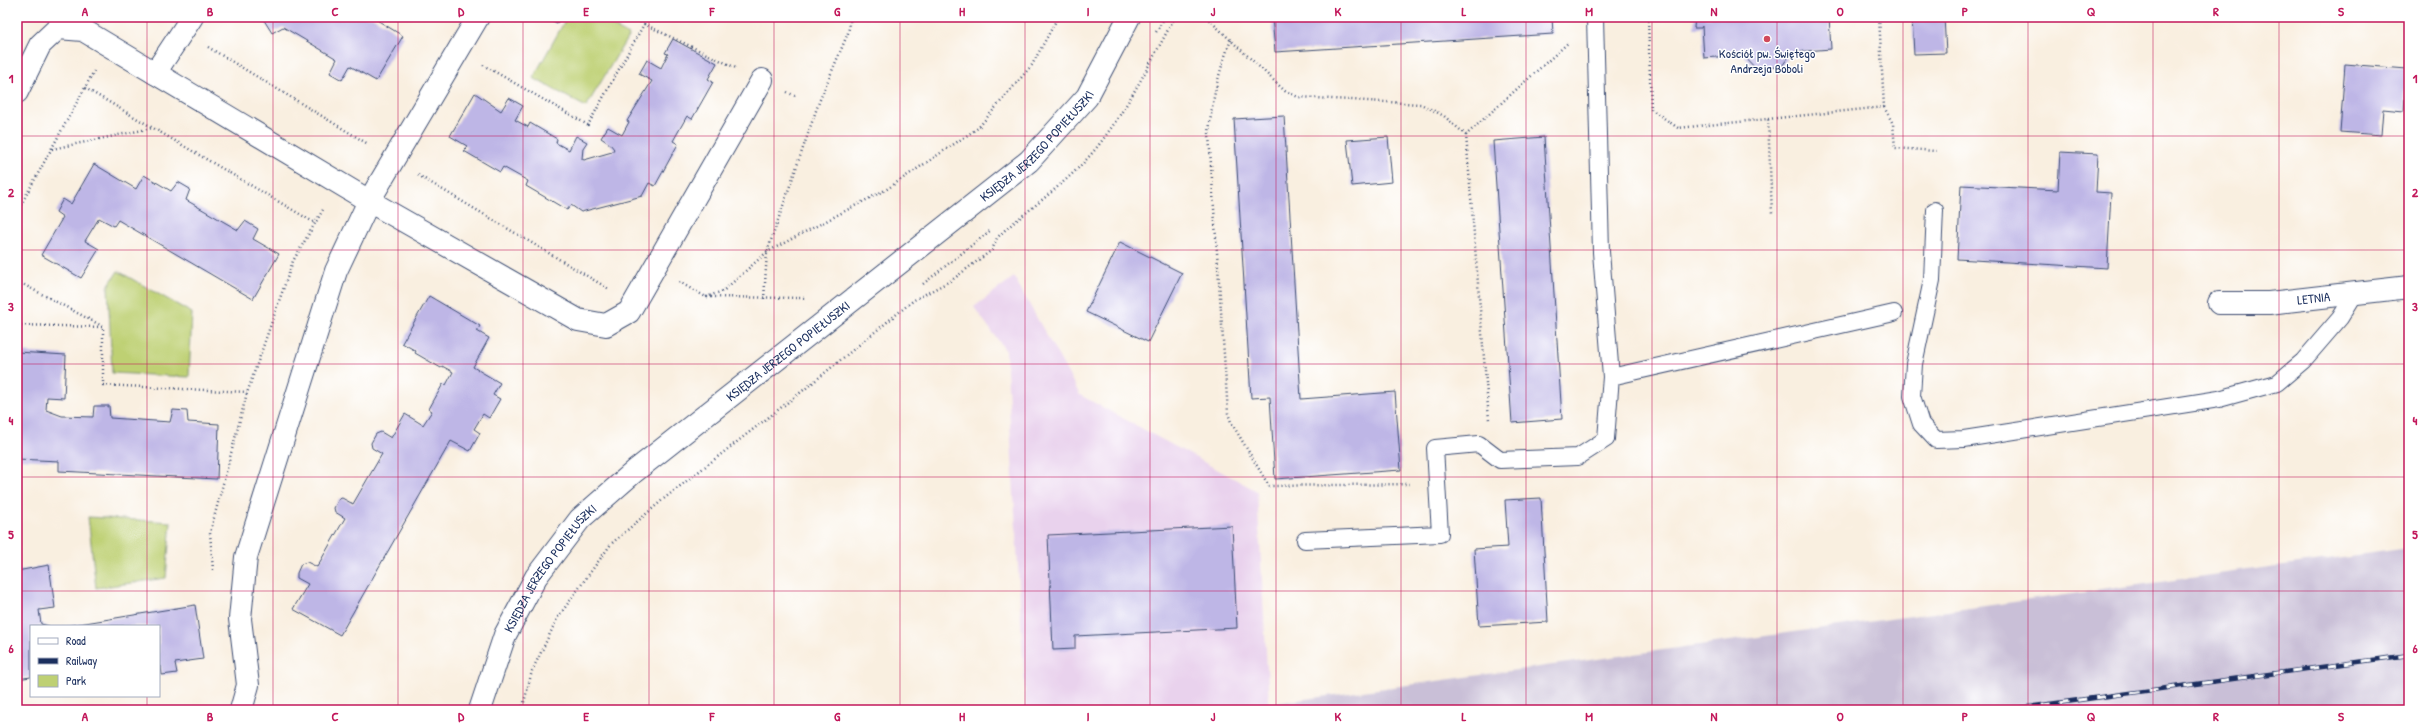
<svg xmlns="http://www.w3.org/2000/svg" width="2426" height="727" font-family="'Patrick Hand',sans-serif">
<style>
.built{fill:#e9d2ed}
.industrial{fill:#c9bfd7}
.green{fill:#bed073;stroke:#6c8068}
.building{fill:#beb6e6}
.lines{fill:none;stroke-linecap:round;stroke-linejoin:round}
.lane-casing{stroke:#3c4c72;stroke-width:18}
.street-casing{stroke:#3c4c72;stroke-width:24}
.secondary-casing{stroke:#3c4c72;stroke-width:24}
.path{stroke:#3c4c72;stroke-width:2.5;stroke-dasharray:1 3;stroke-linecap:butt}
.lane{stroke:#fff;stroke-width:16}
.street{stroke:#fff;stroke-width:22}
.secondary{stroke:#fff;stroke-width:22}
.rail-casing{stroke:#1b2f5e;stroke-width:4.5}
.rail{stroke:#fff;stroke-width:3;stroke-dasharray:9;stroke-linecap:butt}
.grid{fill:none;stroke:#c2185b;stroke-width:1;stroke-opacity:0.55}
.poi-dot{fill:#d1495b;stroke:#fff;stroke-width:1.5}
.labels{text-anchor:middle;dominant-baseline:central;stroke-width:3;stroke-linejoin:round;paint-order:stroke}
.poi-label{font-size:13px;fill:#1b2f5e;stroke:#fff}
.street-label{font-size:13px;fill:#1b2f5e;stroke:#fff}
.neatline{fill:none;stroke:#c2185b;stroke-width:1.5}
.grid-label{font-size:13px;text-anchor:middle;font-weight:bold;fill:#c2185b}
</style>
<rect width="100%" height="100%" fill="#fff"/>
<filter id="ink" filterUnits="userSpaceOnUse"><feTurbulence type="fractalNoise" baseFrequency=".025" numOctaves="2"/><feDisplacementMap in="SourceGraphic" scale="8" xChannelSelector="R" yChannelSelector="G"/><feConvolveMatrix kernelMatrix="1 2 1 2 8 2 1 2 1" color-interpolation-filters="sRGB"/></filter>
<filter id="wash" filterUnits="userSpaceOnUse"><feTurbulence type="fractalNoise" baseFrequency=".012" numOctaves="4" result="noise"/><feDisplacementMap in="SourceGraphic" scale="16" xChannelSelector="R" yChannelSelector="G"/><feGaussianBlur stdDeviation="0.9" result="paint"/><feColorMatrix in="noise" values="0 0 0 0 0 0 0 0 0 0 0 0 0 0 0 0 0 1.4 0 .05"/><feComposite in="paint" operator="in"/></filter>
<g filter="url(#wash)">
<rect width="100%" height="100%" fill="#f9efe0"/>
<polygon class="built" points="1014,277 1080,395 1257,491 1269,704 1223,710 1026,710 1006,351 974,307"/>
<polygon class="industrial" points="2409,548 2409,710 1223,710 1269,704"/>
<g class="green">
<polygon points="567,17 596,17 629,35 586,107 533,78"/>
<polygon points="118,271 192,313 189,377 112,373 108,286"/>
<polygon points="88,517 171,522 166,578 96,588"/>
</g>
<g id="blocks">
<g class="building">
<polygon points="262,17 372,17 403,36 376,81 350,66 342,80 330,73 337,59 283,27 272,33"/>
<polygon points="544,17 560,17 557,23"/>
<polygon points="1272,17 1552,17 1553,34 1275,52"/>
<polygon points="1695,17 1829,17 1831,49 1792,52 1780,69 1775,67 1762,68 1758,71 1743,55 1704,58 1702,26 1701,28 1694,28"/>
<polygon points="1912,17 1944,17 1946,53 1914,54"/>
<polygon points="673,39 717,63 708,79 713,82 692,119 687,116 673,141 678,144 655,186 649,183 642,196 581,212 571,205 567,210 526,186 528,181 503,167 500,172 464,151 467,146 450,136 475,93 501,111 509,98 523,106 515,120 528,127 530,123 557,139 556,143 569,150 576,136 587,142 583,148 582,159 584,160 612,152 614,149 610,144 601,138 608,127 622,135 629,122 627,121 652,81 639,74 647,60 661,68 668,54 665,53"/>
<polygon points="2345,64 2407,69 2404,111 2383,109 2381,135 2340,132"/>
<polygon points="1284,116 1301,399 1395,392 1401,470 1275,479 1270,397 1251,398 1234,119"/>
<polygon points="1388,137 1392,182 1352,186 1347,140"/>
<polygon points="1544,137 1562,419 1512,423 1493,141"/>
<polygon points="2060,152 2098,154 2096,192 2111,193 2107,268 1957,259 1961,185 2058,190"/>
<polygon points="94,164 136,189 144,175 171,191 178,182 190,189 186,200 238,230 245,221 258,229 253,239 279,254 253,299 118,220 114,226 99,218 85,241 99,249 81,278 41,255 63,217 56,212 63,199 71,204"/>
<polygon points="1120,242 1182,273 1148,342 1086,312"/>
<polygon points="429,296 480,326 477,331 489,338 473,367 500,383 493,395 500,399 489,418 483,414 474,429 480,433 470,451 451,441 340,635 293,609 308,584 297,578 297,573 301,564 307,562 317,567 345,518 335,512 334,508 339,499 342,498 353,504 382,454 372,448 371,443 376,434 381,432 391,438 405,414 423,425 432,411 429,409 443,384 446,385 453,372 442,366 441,368 415,353 416,351 402,343"/>
<polygon points="17,352 66,355 64,398 47,397 46,410 62,416 93,417 94,406 109,406 110,418 170,422 173,410 187,411 188,422 219,424 217,479 59,471 59,461 17,459"/>
<polygon points="1541,498 1548,622 1479,626 1474,549 1508,547 1505,500"/>
<polygon points="1232,526 1237,628 1075,636 1075,649 1053,650 1048,535"/>
<polygon points="49,565 55,608 39,610 41,624 49,626 31,626 31,677 17,679 17,571"/>
<polygon points="195,605 203,659 175,663 177,673 162,675 161,666 159,666 159,626 67,626"/>
</g>
</g>
</g>
<g filter="url(#ink)">
<use href="#blocks" fill-opacity="0" stroke="#3c4c72" stroke-width="1"/>
<g class="lines">
<defs>
<g id="lane">
<polyline points="1935,210 1932,280 1914,364 1912,396 1921,424 1936,440 1964,439 2219,399 2277,383 2303,361 2340,318 2356,292"/>
<polyline points="1611,377 1894,313"/>
<polyline points="1305,540 1440,534 1435,448 1479,444 1500,460 1578,457 1606,439 1611,377 1601,252 1595,17"/>
</g>
<g id="street">
<polyline points="155,73 192,17"/>
<polyline points="17,92 40,45 58,28 83,30 369,201 578,320 606,325 629,312 762,80"/>
<path id="s1" d="M2219,303H2269L2409,287"/>
<polyline points="241,710 248,685 240,619 246,557 336,271 369,201 478,17"/>
</g>
<g id="secondary">
<path id="s2" d="M480,710L505,635L536,577L580,519L635,471L1029,161L1087,97L1129,17"/>
</g>
</defs>
<use href="#lane" class="lane-casing"/>
<use href="#street" class="street-casing"/>
<use href="#secondary" class="secondary-casing"/>
<g class="path">
<polyline points="1206,17 1285,91 1298,97 1421,104 1444,116 1466,135 1569,42"/>
<polyline points="1648,17 1651,109 1678,128 1768,119 1772,214"/>
<polyline points="644,24 736,68"/>
<polyline points="1156,32 1165,17"/>
<path d="M1231,40C1219,70 1211,103 1209,135L1228,413L1231,422L1269,486L1412,484"/>
<polyline points="208,47 368,144"/>
<polyline points="483,65 588,125 644,24 633,17"/>
<polyline points="85,88 315,223"/>
<polyline points="787,92 795,96"/>
<polyline points="1884,107 1893,124 1895,148 1936,151"/>
<polyline points="1768,119 1884,107 1879,17"/>
<polyline points="1466,135 1489,420"/>
<polyline points="52,149 152,128"/>
<polyline points="418,175 609,289"/>
<polyline points="17,212 94,71"/>
<polyline points="17,281 102,326"/>
<polyline points="679,282 706,297 806,298"/>
<polyline points="923,284 991,230"/>
<polyline points="706,297 723,291 767,252 887,189 978,128 1032,65 1058,17"/>
<polyline points="764,299 767,252 819,102 848,33 851,17"/>
<polyline points="17,325 103,327 103,385 247,392"/>
<polyline points="213,570 210,533 247,393 293,261 324,208"/>
<path d="M522,710L532,671L558,617L611,544L666,497L805,389L914,300L952,280L992,250L997,238L1005,230C1038,202 1075,177 1101,142C1130,104 1152,59 1175,17"/>
</g>
<use href="#lane" class="lane"/>
<use href="#street" class="street"/>
<use href="#secondary" class="secondary"/>
<defs>
<polyline id="rail" points="2006,710 2409,655"/>
</defs>
<use href="#rail" class="rail-casing"/>
<use href="#rail" class="rail"/>
</g>
</g>
<path class="grid" d="M147,17V626M273,17V710M398,17V710M523,17V710M649,17V710M774,17V710M900,17V710M1025,17V710M1150,17V710M1276,17V710M1401,17V710M1526,17V710M1652,17V710M1777,17V710M1903,17V710M2028,17V710M2153,17V710M2279,17V710M17,136H2409M17,250H2409M17,364H2409M17,477H2409M17,591H2409M147,696V710"/>
<circle class="poi-dot" cx="1767" cy="39" r="4"/>
<g class="labels">
<g class="poi-label">
<text x="1767" y="53">Kościół pw. Świętego<tspan x="1767" dy="15">Andrzeja Boboli</tspan></text>
</g>
<g class="street-label">
<text stroke="none"><textPath href="#s2" startOffset="808">KSIĘDZA JERZEGO POPIEŁUSZKI</textPath></text>
<text stroke="none"><textPath href="#s1" startOffset="95">LETNIA</textPath></text>
<text stroke="none"><textPath href="#s2" startOffset="485">KSIĘDZA JERZEGO POPIEŁUSZKI</textPath></text>
<text stroke="none"><textPath href="#s2" startOffset="160">KSIĘDZA JERZEGO POPIEŁUSZKI</textPath></text>
</g>
</g>
<rect width="2426" height="727" fill="none" stroke="#fff" stroke-width="44"/>
<rect x="30" y="625" width="130" height="72" fill="#ffffff" stroke="#a4acbf"/>
<rect x="38" y="638" width="20" height="6" fill="#ffffff" stroke="#a4acbf"/>
<text x="66" y="645" font-size="12" fill="#1b2f5e">Road</text>
<rect x="38" y="658" width="20" height="6" fill="#1b2f5e" stroke="#a4acbf"/>
<text x="66" y="665" font-size="12" fill="#1b2f5e">Railway</text>
<rect x="38" y="675" width="20" height="12" fill="#bed073" stroke="#a4acbf"/>
<text x="66" y="685" font-size="12" fill="#1b2f5e">Park</text>
<rect x="22" y="22" width="2382" height="683" class="neatline"/>
<g class="grid-label">
<text x="85" y="16">A</text>
<text x="210" y="16">B</text>
<text x="335" y="16">C</text>
<text x="461" y="16">D</text>
<text x="586" y="16">E</text>
<text x="712" y="16">F</text>
<text x="837" y="16">G</text>
<text x="962" y="16">H</text>
<text x="1088" y="16">I</text>
<text x="1213" y="16">J</text>
<text x="1338" y="16">K</text>
<text x="1464" y="16">L</text>
<text x="1589" y="16">M</text>
<text x="1714" y="16">N</text>
<text x="1840" y="16">O</text>
<text x="1965" y="16">P</text>
<text x="2091" y="16">Q</text>
<text x="2216" y="16">R</text>
<text x="2341" y="16">S</text>
<text x="11" y="83">1</text>
<text x="2415" y="83">1</text>
<text x="11" y="197">2</text>
<text x="2415" y="197">2</text>
<text x="11" y="311">3</text>
<text x="2415" y="311">3</text>
<text x="11" y="425">4</text>
<text x="2415" y="425">4</text>
<text x="11" y="539">5</text>
<text x="2415" y="539">5</text>
<text x="11" y="653">6</text>
<text x="2415" y="653">6</text>
<text x="85" y="721">A</text>
<text x="210" y="721">B</text>
<text x="335" y="721">C</text>
<text x="461" y="721">D</text>
<text x="586" y="721">E</text>
<text x="712" y="721">F</text>
<text x="837" y="721">G</text>
<text x="962" y="721">H</text>
<text x="1088" y="721">I</text>
<text x="1213" y="721">J</text>
<text x="1338" y="721">K</text>
<text x="1464" y="721">L</text>
<text x="1589" y="721">M</text>
<text x="1714" y="721">N</text>
<text x="1840" y="721">O</text>
<text x="1965" y="721">P</text>
<text x="2091" y="721">Q</text>
<text x="2216" y="721">R</text>
<text x="2341" y="721">S</text>
</g>
</svg>
